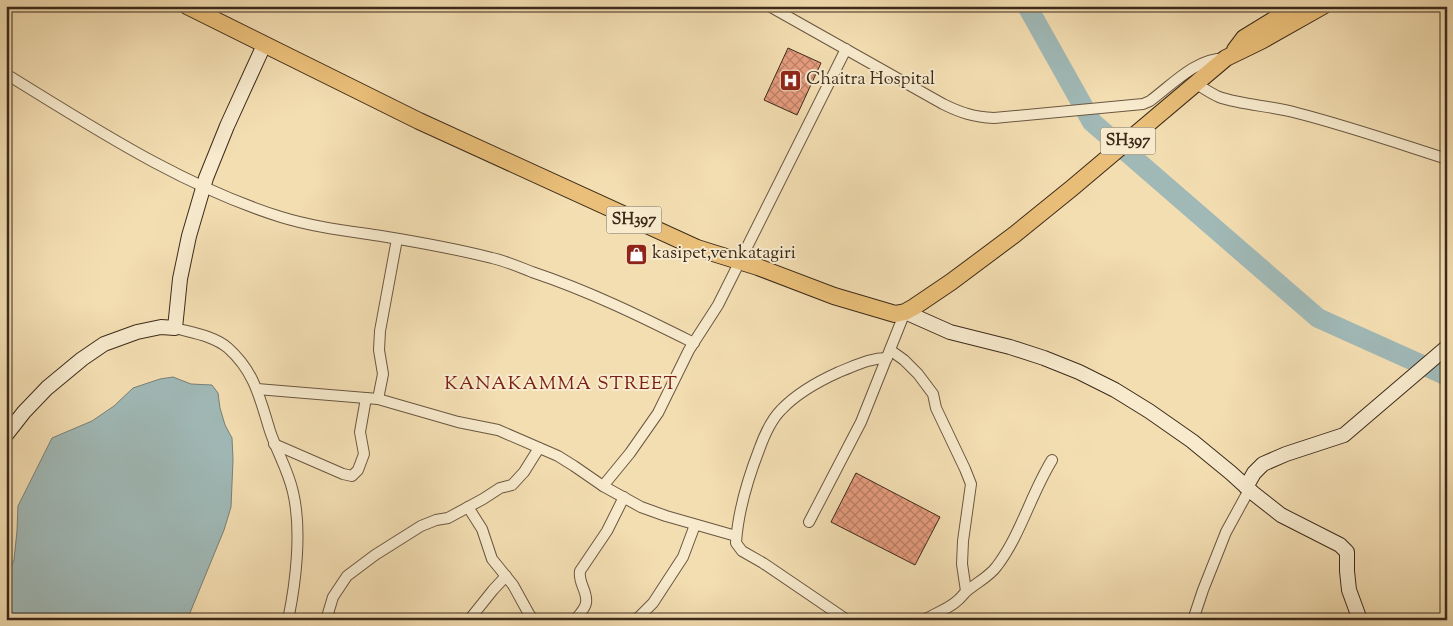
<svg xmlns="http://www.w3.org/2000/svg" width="1453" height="626" font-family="'Sorts Mill Goudy',serif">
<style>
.water{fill:#a0b9b7;stroke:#788078}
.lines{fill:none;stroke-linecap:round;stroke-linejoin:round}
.river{stroke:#a0b9b7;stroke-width:20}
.building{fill:url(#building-cross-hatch);stroke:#3c2a1a}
.street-casing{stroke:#6a5740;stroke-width:12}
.secondary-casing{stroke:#3c2a1a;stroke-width:16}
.primary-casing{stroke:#3c2a1a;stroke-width:18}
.street{stroke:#f7eacd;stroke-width:10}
.secondary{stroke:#f7eacd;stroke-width:14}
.primary{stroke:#eabf79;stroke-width:16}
.labels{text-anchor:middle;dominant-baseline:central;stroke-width:4;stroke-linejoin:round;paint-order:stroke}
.shield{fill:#f7eacd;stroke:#746450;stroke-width:1}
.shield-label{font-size:16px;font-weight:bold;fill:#3c2a1a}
.poi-label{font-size:18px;fill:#3c2a1a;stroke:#f7eacd;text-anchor:start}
.neighbourhood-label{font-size:19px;letter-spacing:1px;fill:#7a1f14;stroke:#f7eacd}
</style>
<defs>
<pattern id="building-cross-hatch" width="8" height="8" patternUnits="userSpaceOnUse" patternTransform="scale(1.25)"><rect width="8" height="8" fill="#e79d7f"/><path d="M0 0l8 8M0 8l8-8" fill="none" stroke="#bc8067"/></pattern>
</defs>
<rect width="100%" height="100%" fill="#f3deb2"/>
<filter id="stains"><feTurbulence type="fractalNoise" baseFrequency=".004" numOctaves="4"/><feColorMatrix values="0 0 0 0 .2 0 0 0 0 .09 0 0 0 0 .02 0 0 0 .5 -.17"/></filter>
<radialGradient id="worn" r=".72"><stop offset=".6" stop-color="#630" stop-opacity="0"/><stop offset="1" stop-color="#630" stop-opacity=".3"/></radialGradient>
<polygon class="water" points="173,377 191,384 212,385 218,393 220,408 225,425 232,438 233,460 231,507 224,530 187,620 6,620 6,578 14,560 17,531 18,506 52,438 92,421 114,406 133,388 160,379"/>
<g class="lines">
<polyline class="river" points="1027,6 1092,122 1318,318 1447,376"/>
</g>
<g class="building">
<polygon points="788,48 821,63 797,115 764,100"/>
<polygon points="856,473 940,517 915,565 831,522"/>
</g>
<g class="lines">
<defs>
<g id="street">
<path d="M769,6L943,104C961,113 974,117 994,118L1143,104L1150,101C1173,84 1195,59 1225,58"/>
<path d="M6,74C94,128 182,186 281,217C313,227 348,231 381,236C418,242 456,249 492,258C506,261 519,267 532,272C589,291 640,316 694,343"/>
<path d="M1195,83C1203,88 1210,93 1219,97C1242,105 1272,106 1297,113C1348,126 1397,143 1447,159"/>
<path d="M175,328C193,333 214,336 228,348C255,372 260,399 270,431C277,452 288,470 293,492C302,530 296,582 288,620"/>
<polyline points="890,350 904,360 918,374 933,394 936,408 965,469 971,484 963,541 962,564 966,591"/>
<polyline points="257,389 378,399 458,422 498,430 558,456 574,466 603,486 641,507 666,516 736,536"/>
<polyline points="378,399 383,374 379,350 380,331 397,239"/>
<polyline points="274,444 343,474 352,476 358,470 364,454 360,432 366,398"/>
<polyline points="603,486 630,453 658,413 689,350 718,305 846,49"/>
<polyline points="468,507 482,529 492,559 513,585 529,614 534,620"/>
<polyline points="809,522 861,422 905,312"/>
<polyline points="326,620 333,597 347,576 375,555 421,526 436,520 448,518 483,499 500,488 512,485 524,472 539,448"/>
<polyline points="469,620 493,590 506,576"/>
<path d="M575,620C579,615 585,609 586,603C588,591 578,584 580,571L607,531L624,497"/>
<polyline points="636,620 653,603 683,557 695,525"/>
<path d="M847,620L763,563L742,551L736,543C738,511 747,481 759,450C764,436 770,421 781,410C796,394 819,381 839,372C855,366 869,358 887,358"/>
<path d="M924,620C934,614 948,609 957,601C961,598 964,593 968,590C978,582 990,576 997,566C1021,534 1031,494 1052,460"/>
<polyline points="1193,620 1203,590 1226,532 1249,490"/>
</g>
<g id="secondary">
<polyline points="905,312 950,332 1010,347 1044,358 1079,372 1115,390 1149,411 1192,441 1231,473 1253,493 1281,515 1340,545 1347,552 1347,571 1349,590 1360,620"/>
<polyline points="6,435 24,412 47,388 82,359 104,344 137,332 161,327 175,328 180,279 189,236 206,178 227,126 264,45"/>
<polyline points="1246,487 1254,473 1263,464 1286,454 1344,435 1447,347"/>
</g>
<g id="primary">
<polyline points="187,6 419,121 697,248 758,267 834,296 895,314 905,312 914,307 951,282 1014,235 1072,188 1226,58 1261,41 1323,6"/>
<polyline points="1235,50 1244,38 1296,6"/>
</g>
</defs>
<use href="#street" class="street-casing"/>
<use href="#secondary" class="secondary-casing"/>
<use href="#primary" class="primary-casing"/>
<use href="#street" class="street"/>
<use href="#secondary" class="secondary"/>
<use href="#primary" class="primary"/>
</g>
<defs>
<symbol id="hospital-square" viewBox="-11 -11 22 22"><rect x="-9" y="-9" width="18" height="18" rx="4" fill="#8f2418" stroke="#f7eacd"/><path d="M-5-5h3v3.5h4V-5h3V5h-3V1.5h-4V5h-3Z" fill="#fff"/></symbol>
<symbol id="shop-square" viewBox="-11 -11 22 22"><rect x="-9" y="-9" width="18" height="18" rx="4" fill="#8f2418" stroke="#f7eacd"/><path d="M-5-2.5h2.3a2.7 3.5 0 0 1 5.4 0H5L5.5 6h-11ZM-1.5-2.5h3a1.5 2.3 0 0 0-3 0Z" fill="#fff"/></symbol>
</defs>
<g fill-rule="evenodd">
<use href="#hospital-square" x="778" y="68" width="25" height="25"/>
<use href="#shop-square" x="624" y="242" width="25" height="25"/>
</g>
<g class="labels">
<g class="shield">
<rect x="1100.5" y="127.5" width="55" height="27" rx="4"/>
<rect x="606.5" y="206.5" width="55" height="27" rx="4"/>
</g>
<g class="shield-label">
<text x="1128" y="141">SH397</text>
<text x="634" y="220">SH397</text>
</g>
<g class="poi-label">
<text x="806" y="80">Chaitra Hospital</text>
<text x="652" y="254">kasipet,venkatagiri</text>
</g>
<g class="neighbourhood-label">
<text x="561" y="384">KANAKAMMA STREET</text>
</g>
</g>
<rect width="1453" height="626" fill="none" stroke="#f3deb2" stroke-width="25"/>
<rect x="8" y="8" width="1438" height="611" fill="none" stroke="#3c2a1a" stroke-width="2.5"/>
<rect x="12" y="12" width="1428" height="601" fill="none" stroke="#3c2a1a"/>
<rect width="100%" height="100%" filter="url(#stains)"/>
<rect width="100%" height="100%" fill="url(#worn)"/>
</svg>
